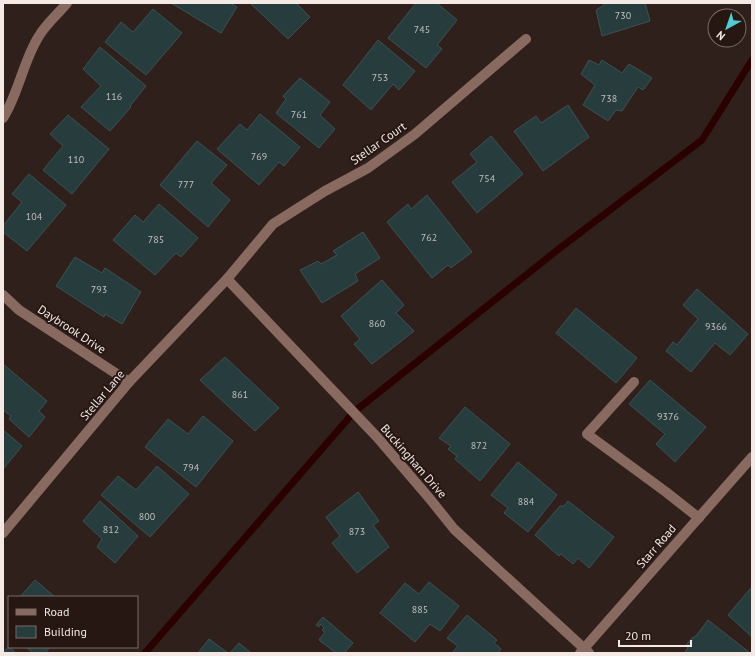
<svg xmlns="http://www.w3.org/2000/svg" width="755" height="656" font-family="'PT Sans',sans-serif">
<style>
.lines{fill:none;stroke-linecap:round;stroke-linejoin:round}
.stream{stroke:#2b0100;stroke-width:7}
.building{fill:#273c3d;stroke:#3c5153}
.minor{stroke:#886a61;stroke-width:10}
.labels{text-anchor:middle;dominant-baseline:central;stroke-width:4;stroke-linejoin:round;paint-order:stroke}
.number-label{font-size:10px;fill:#c2bebc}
.street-label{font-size:12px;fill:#f5e9e6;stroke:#261712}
</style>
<rect width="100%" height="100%" fill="#30201b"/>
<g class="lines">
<polyline class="stream" points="145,653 354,412 560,248 702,140 752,60"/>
</g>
<g class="building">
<polygon points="171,3 230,3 237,7 221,33"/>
<polygon points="250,3 296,3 310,17 288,39"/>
<polygon points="416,3 437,3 457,20 437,45 442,49 426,68 388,38"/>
<polygon points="604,3 645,3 650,21 602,36 596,10 604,5"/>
<polygon points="153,9 182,33 146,75 105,42 121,22 133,32"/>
<polygon points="378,40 415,71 399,90 393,84 371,110 343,85"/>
<polygon points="100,47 146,86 130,106 131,107 110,131 81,107 101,86 83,69"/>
<polygon points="589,60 599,65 602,60 622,73 629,64 652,78 643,90 638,87 622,111 616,110 608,121 583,105 595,85 581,74"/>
<polygon points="300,78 330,102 320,115 335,129 319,148 276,113 286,99 283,96"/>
<polygon points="568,105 589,137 543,171 514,131 536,116 541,123"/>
<polygon points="260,114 300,147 284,166 279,162 259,185 217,149 240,124 247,130"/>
<polygon points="68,115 109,149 72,194 43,170 63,146 50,134"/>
<polygon points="491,136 523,174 477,213 452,182 477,162 470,154"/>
<polygon points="197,141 227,165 211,183 230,200 208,227 160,185"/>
<polygon points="29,174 66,205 27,251 3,232 3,226 22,202 12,194"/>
<polygon points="427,195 472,252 451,268 448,265 432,278 387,222 408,204 411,209"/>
<polygon points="159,204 198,238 181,257 176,253 155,275 113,240 135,215 143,222"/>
<polygon points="363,232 380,258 355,274 358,281 322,303 300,270 318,261 321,264 337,255 333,251"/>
<polygon points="75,257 102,273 105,268 141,292 122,324 105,314 104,317 56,286"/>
<polygon points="382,280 404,305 396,313 414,331 372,364 354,344 360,339 341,316"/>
<polygon points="697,289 748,334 730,355 715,343 691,372 666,351 673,342 677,345 698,319 683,305"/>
<polygon points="576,308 637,358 616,383 556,333"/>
<polygon points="225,357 279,408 255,431 200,380"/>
<polygon points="3,364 47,401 39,411 45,417 29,437 9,419 11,416 3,410"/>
<polygon points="650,380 706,427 675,462 656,444 665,434 629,404"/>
<polygon points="465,407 510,444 480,481 455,459 457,456 448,449 451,446 439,438"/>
<polygon points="203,416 233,441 196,487 145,447 168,419 188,434"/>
<polygon points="3,430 22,446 4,468 3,467"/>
<polygon points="518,462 557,495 528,532 504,513 508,508 491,495"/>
<polygon points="157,466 189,494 150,537 101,495 118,476 136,490"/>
<polygon points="358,492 379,521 373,525 389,547 357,573 332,543 340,536 326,517"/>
<polygon points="100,501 138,536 115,563 97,547 102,539 83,521"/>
<polygon points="568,501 614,537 589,568 578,558 573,564 561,554 559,556 535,535 560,506 564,506"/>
<polygon points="35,580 55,597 20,597"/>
<polygon points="429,582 459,606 440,631 430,624 415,642 380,613 405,583 419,594"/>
<polygon points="752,588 752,637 728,615 750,589 751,589"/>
<polygon points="467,615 497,640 494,643 501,649 498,653 452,653 458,646 447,638"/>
<polygon points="323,617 353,643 344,653 336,653 319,640 325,632 322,630 324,628 321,624 319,627 316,625"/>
<polygon points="708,620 750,653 684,653 688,648 686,645 692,638 696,636"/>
<polygon points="209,639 228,653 198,653"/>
<polygon points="239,643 251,653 230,653"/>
<polygon points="9,646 9,647 16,653 3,653"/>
<polygon points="26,647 50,647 45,653 33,653"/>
</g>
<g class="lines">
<g class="minor">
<path d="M3,118C19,93 23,61 39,36C46,24 58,14 67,3"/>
<polyline points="227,279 377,437 430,499 454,529 589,653"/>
<polyline points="3,295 19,310 129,382"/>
<polyline points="634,382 587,434 666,492 699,518"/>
<polyline points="3,533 129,382 227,279 273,224 325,191 368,168 415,134 526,39"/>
<polyline points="580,653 752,457"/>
</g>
</g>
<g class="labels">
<g class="number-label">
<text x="623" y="15">730</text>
<text x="422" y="29">745</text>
<text x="380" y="77">753</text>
<text x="114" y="96">116</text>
<text x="609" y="98">738</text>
<text x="299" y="114">761</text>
<text x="259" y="156">769</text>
<text x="76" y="159">110</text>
<text x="487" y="178">754</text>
<text x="186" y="184">777</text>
<text x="34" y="216">104</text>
<text x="429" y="237">762</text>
<text x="156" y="239">785</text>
<text x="99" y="289">793</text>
<text x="377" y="323">860</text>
<text x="716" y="326">9366</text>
<text x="240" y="394">861</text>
<text x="668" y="416">9376</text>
<text x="479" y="445">872</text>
<text x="191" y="467">794</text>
<text x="526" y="501">884</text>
<text x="147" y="516">800</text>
<text x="111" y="529">812</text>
<text x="357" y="531">873</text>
<text x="420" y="609">885</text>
</g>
<g class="street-label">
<text transform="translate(378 143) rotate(-35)">Stellar Court</text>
<text transform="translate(72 329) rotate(33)">Daybrook Drive</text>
<text transform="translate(102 395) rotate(-50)">Stellar Lane</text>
<text transform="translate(414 461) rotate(49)">Buckingham Drive</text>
<text transform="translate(656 546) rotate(-49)">Starr Road</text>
</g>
</g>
<rect width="755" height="656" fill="none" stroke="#f5e9e6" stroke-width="8"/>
<rect x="8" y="596" width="130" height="52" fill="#261712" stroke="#796b67"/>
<rect x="16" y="609" width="20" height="6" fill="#886a61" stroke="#796b67"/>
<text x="44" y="616" font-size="12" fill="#f5e9e6">Road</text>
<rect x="16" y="626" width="20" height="12" fill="#273c3d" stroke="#796b67"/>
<text x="44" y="636" font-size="12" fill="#f5e9e6">Building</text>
<g transform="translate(727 28) rotate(220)"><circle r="19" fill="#261712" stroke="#796b67"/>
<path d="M0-3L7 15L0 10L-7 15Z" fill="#51ccd3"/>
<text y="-6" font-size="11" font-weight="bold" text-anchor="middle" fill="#f5e9e6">N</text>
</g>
<path d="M619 640v6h72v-6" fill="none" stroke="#f5e9e6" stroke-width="2"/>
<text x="625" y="640" font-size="12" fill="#f5e9e6" stroke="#261712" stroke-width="3" paint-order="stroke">20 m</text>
</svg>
